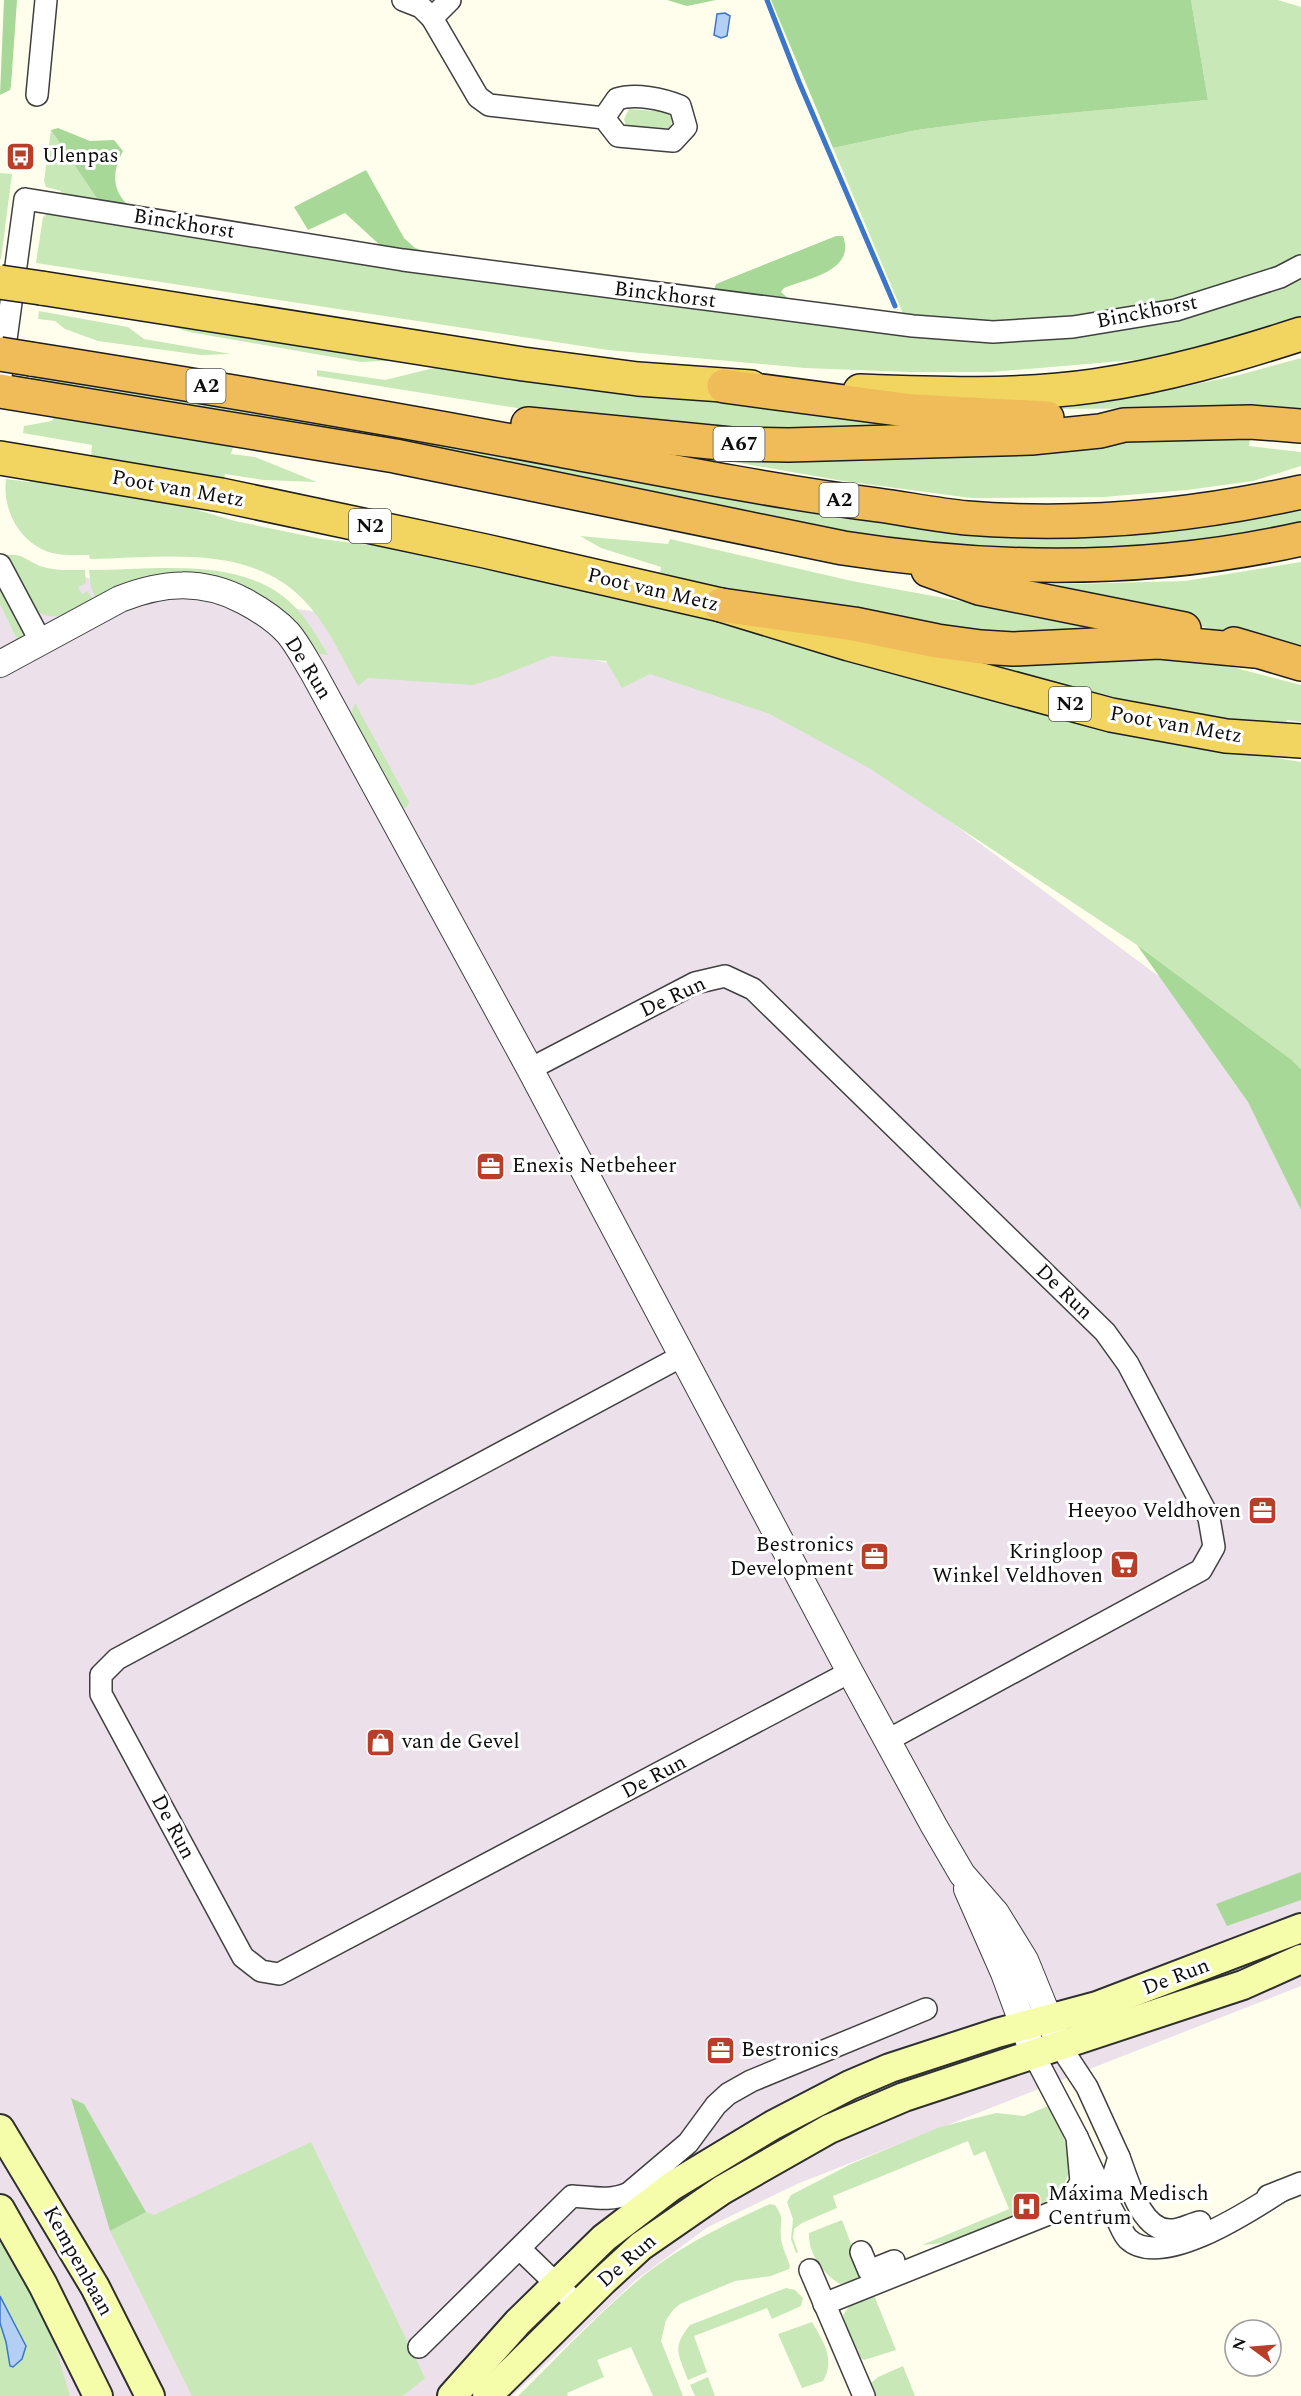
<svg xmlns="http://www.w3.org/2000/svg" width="1301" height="2396" font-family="Spectral,serif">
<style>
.industrial{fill:#ece1eb}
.green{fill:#c8e8b8}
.forest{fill:#a8d898}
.water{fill:#b3d0f4;stroke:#3c76ca;stroke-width:1.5}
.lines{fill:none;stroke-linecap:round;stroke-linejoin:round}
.stream{stroke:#3c76ca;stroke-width:5}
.minor-casing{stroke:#404040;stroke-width:24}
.tertiary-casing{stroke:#404040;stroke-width:28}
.secondary-casing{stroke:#2f2f2f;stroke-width:32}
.trunk-casing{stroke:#1e1e1e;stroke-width:36}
.motorway-casing{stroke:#1e1e1e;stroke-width:36}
.minor{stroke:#fff;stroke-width:21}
.tertiary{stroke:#fff;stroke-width:26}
.secondary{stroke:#f6fdaa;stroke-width:28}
.trunk{stroke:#f2d560;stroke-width:33}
.motorway{stroke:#f0bc59;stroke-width:33}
.trunk-bridge-casing{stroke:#1e1e1e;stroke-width:36;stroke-linecap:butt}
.motorway-bridge-casing{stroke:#1e1e1e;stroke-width:36;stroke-linecap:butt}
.trunk-bridge{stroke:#f2d560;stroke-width:33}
.motorway-bridge{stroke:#f0bc59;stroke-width:33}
.labels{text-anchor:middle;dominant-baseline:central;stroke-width:6;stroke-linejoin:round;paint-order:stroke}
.shield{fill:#fff;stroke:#565656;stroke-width:1.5}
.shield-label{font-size:20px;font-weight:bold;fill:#0d0d0d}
.poi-label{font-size:21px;fill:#0d0d0d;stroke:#fff;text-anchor:start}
.street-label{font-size:21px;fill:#0d0d0d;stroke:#fff}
</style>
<rect width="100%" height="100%" fill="#fffeed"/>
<polygon class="industrial" points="0,565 494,638 791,703 1246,1041 1301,1163 1301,1986 797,2184 708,2227 636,2280 512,2396 0,2396"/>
<g class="green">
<polygon points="1191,0 1278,0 1301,7 1301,258 1279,270 1173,302 1073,318 992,323 904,316 833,148 917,130 985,121 1208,100"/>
<polygon points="629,109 669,112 672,122 667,135 627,130 624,119"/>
<polygon points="51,130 102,206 59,199 61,191 46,187 44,181"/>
<polygon points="0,173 12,174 1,259 0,259"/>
<polygon points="58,209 395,265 1075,333 1301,273 1301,319 1193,355 991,372 909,372 805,368 608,350 36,263 43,217 47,214 57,215"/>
<polygon points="39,311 128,327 144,339 231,354 201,355 98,341 65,329 55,321 38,319"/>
<polygon points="130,313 403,360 361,362 189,332"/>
<polygon points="1301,358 1301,408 1032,409 1128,390 1144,395 1239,375"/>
<polygon points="446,365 964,420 847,430 734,428 523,409 317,376 317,370 385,380"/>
<polygon points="32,369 848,513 1301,503 1301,529 1182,549 947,551 31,383"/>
<polygon points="54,417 233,447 231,454 255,457 317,482 264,480 225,474 224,479 91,457 92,445 23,433 24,426 52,421"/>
<polygon points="1250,436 1249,446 1301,452 1301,466 1253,481 1187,490 1104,497 971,498 843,481 729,461 677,449"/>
<path d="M6,479L29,482L30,480L163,500L235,521L322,539L431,553L643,600L1168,739L1301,762V1069L1292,1060L1137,945L869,768L770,714L650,674L622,688L606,661L551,656L499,677L473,685L368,678L358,686C343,660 330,630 310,607C256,542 165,558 90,559L89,555C77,555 64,556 52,553C20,544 2,510 6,479Z"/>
<polygon points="580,536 668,544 670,539 852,581 1121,631 938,634 660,574 661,567 601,548"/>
<path d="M4,555C25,554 23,559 40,566C55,571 70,570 85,570L86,583L78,587L82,594L88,591L94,603C75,611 53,625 35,609Z"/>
<polygon points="1301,562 1301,650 1128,609 1002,586 1185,581"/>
<path d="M89,570C155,570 244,555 294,606C308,620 318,638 328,655L311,652L246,591L97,601L91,587Z"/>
<polygon points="0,582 27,634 26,639 18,641 0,604"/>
<polygon points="931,654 1012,663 1174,659 1232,667 1301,685 1301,722 1287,720 1286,724 1228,728"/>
<polygon points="355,703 409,802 407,807 399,811 349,718"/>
<polygon points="1048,2106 1063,2135 1072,2167 1058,2197 1035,2211 955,2242 922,2245 1009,2209 985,2151 974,2156 968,2141 833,2196 837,2208 802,2223 794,2229 793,2238 798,2252 796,2253 791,2239 793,2219 787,2202 791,2195 851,2164 940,2127 996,2113 1024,2116"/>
<polygon points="311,2142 425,2378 403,2396 192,2396 110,2231 146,2212 154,2215"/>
<path d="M770,2204L775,2205C786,2221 779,2222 781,2238C782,2247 787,2257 790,2266L789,2269L771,2276L735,2281L680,2304L673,2310L666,2320L661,2341L683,2396H653L631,2347L597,2360L604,2377L567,2393L568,2396H518C557,2358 595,2317 636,2282C676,2248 723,2225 770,2204Z"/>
<path d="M842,2220L864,2278L840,2284C823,2274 808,2254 809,2233Z"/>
<polygon points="0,2236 45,2312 70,2396 0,2396 0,2323 7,2342 10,2366 26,2346 0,2296"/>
<path d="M786,2288L795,2290L803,2298L801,2306L772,2319L767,2308L694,2336L707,2372L688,2380C679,2355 671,2348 690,2325Z"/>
<polygon points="874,2295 896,2350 864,2360 854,2354 843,2315 852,2302"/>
<path d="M812,2322C823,2341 836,2360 823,2381L802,2388L778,2334Z"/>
<polygon points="903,2366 915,2396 872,2396 871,2383 878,2377"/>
<polygon points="708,2377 715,2396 695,2396 690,2385"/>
</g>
<g class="forest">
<polygon points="4,0 17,0 11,86 10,90 0,95"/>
<polygon points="667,0 716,0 687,6"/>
<polygon points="771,0 1191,0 1208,100 985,121 917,130 833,148"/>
<path d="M58,128L90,141L114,140L123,151C113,170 111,188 127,204L102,206L51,130Z"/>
<polygon points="366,170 404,238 415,248 428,252 617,276 619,284 382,247 345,213 308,230 294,207"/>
<path d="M836,236H843C856,271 809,278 784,288L781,292L790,300L714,290L716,284Z"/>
<polygon points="1137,945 1292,1060 1301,1069 1301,1210 1248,1102"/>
<polygon points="1301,1872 1301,1900 1227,1926 1216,1904"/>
<polygon points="71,2098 84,2104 146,2212 110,2231"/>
</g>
<g class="water">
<polygon points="725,13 730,16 727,36 721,38 714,35 717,14"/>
<polygon points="0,2296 26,2346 22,2359 13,2367 10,2366 6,2342 0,2323"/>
</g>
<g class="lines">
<polyline class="stream" points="767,0 799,82 895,306"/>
<defs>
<g id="minor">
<path d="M403,0L421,7L432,18L478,97L489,105L604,118L618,136L673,141L686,127L680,106C663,99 635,93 617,99L604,118"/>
<polyline points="432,18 450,0"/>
<polyline points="37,95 46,0"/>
<polyline points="0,384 25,199 403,260 913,326 993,332 1073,327 1176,310 1280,277 1301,266"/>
<polyline points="0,565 41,642"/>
<polyline points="530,1069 695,983 725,976 753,989 1105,1332 1128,1364 1209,1518 1214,1547 1201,1570 888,1740"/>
<polyline points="682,1356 117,1659 101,1675 101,1694 243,1957 261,1971 279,1974 850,1672"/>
<polyline points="1034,2055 1077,2137 1081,2182 1066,2207"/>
<path d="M1077,2137C1090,2165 1102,2192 1117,2219C1120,2225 1123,2234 1128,2239C1161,2270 1250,2211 1281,2191"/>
<path d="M1119,2157C1128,2180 1141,2233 1172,2230C1181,2230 1191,2224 1200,2222"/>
<polyline points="1268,2196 1301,2183"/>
<polyline points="520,2249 578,2305"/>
<polyline points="861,2252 869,2271 894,2261"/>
<polyline points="810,2270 864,2396"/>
<polyline points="824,2304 1066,2207 1081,2206 1104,2196 1111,2183 1119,2157 1087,2087 1060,2046"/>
<path d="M419,2347L572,2196C591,2197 611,2202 629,2193L688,2143L716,2105L728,2094L751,2081L926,2009"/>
</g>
<g id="tertiary">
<path d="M0,664L120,599C163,582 202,579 244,601C261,610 275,619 288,633C298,645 305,659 313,672L530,1069L850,1672L934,1826L962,1874L996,1913L1025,1960L1056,2036"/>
<polyline points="967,1889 1004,1973 1030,2044"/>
</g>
<g id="secondary">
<polyline points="0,2129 95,2287 150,2396"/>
<polyline points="0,2209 43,2285 98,2396"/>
<polyline points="452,2396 518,2322 604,2238 672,2186 773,2125 850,2085 890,2068 997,2033 1097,2006 1301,1928"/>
<polyline points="487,2396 603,2281 641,2246 722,2190 829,2129 904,2097 1243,1985 1301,1959"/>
</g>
<g id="trunk">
<polyline points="41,288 523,364 638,379 751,387"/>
<path d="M860,391C938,394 1015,397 1093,386C1164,376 1233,356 1301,334"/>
<polyline points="0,458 221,495 485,551 721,605 849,644 1111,715 1226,736 1301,741"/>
</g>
<g id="motorway">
<path d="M31,359C208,387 384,417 560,450C665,470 771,491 878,505C907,509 937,515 967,518C1078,527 1193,516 1301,492"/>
<polyline points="724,386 913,411 1047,418"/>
<path d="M0,391L395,456L843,548C996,572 1149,573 1301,539"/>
<polyline points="528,424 731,444 789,445 1031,438 1100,431 1124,425 1250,422 1301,426"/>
<polyline points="928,570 979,588 1184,629"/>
<polyline points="721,605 854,624 937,641 981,647 1013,649 1159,642 1255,651"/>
<polyline points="1234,644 1301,664"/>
</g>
</defs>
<use href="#minor" class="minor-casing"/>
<use href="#tertiary" class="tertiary-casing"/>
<use href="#secondary" class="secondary-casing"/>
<use href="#trunk" class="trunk-casing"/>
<use href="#motorway" class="motorway-casing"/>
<use href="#minor" class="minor"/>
<use href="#tertiary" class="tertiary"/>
<use href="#secondary" class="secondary"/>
<use href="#trunk" class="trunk"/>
<use href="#motorway" class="motorway"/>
<defs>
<polyline id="trunk-bridge" points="0,282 41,288"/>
<polyline id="motorway-bridge" points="0,354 31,359"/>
</defs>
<use href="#trunk-bridge" class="trunk-bridge-casing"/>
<use href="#motorway-bridge" class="motorway-bridge-casing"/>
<use href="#trunk-bridge" class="trunk-bridge"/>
<use href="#motorway-bridge" class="motorway-bridge"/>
</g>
<defs>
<symbol id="bus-square" viewBox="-11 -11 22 22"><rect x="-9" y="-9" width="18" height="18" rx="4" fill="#b93e29" stroke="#fff"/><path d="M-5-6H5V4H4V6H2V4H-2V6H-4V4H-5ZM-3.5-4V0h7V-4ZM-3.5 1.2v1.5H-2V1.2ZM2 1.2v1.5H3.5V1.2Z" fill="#fff"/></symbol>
<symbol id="office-square" viewBox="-11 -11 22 22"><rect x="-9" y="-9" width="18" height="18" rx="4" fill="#b93e29" stroke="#fff"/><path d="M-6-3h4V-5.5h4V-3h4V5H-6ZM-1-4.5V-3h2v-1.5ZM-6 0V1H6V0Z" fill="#fff"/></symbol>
<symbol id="supermarket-square" viewBox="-11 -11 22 22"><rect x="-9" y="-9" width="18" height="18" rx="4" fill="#b93e29" stroke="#fff"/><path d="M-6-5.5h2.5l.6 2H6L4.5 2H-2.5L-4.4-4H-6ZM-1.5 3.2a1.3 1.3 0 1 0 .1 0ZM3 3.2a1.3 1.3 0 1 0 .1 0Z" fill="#fff"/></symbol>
<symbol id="shop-square" viewBox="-11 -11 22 22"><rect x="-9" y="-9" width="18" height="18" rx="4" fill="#b93e29" stroke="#fff"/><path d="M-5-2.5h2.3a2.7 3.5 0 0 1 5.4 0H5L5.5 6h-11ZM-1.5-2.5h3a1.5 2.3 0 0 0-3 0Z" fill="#fff"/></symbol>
<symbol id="hospital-square" viewBox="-11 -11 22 22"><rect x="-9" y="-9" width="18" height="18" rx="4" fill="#b93e29" stroke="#fff"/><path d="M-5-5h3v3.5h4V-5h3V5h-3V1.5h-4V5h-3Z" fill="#fff"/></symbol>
</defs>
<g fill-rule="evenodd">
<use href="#bus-square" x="4" y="140" width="33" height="33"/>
<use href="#office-square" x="474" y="1150" width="33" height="33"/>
<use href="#office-square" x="1246" y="1494" width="33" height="33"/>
<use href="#office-square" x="858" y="1540" width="33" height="33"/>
<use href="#supermarket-square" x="1108" y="1548" width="33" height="33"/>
<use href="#shop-square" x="364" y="1726" width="33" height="33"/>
<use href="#office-square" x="704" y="2034" width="33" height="33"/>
<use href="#hospital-square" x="1010" y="2190" width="33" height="33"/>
</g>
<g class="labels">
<g class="shield">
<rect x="186.5" y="369" width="39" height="34" rx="4.5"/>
<rect x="713.5" y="427" width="51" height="34" rx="4.5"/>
<rect x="819.5" y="483" width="39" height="34" rx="4.5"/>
<rect x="349" y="509" width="42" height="34" rx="4.5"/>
<rect x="1049" y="687" width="42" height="34" rx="4.5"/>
</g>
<g class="shield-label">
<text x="206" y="386">A2</text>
<text x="739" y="444">A67</text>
<text x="839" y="500">A2</text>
<text x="370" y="526">N2</text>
<text x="1070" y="704">N2</text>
</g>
<g class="poi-label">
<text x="42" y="156">Ulenpas</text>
<text x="512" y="1166">Enexis Netbeheer</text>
<text x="1241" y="1511" text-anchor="end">Heeyoo Veldhoven</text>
<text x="854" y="1545" text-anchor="end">Bestronics<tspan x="854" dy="24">Development</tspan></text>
<text x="1103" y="1552" text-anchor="end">Kringloop<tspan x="1103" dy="24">Winkel Veldhoven</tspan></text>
<text x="402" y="1742">van de Gevel</text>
<text x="741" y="2050">Bestronics</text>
<text x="1048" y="2194">Máxima Medisch<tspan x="1048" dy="24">Centrum</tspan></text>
</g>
<g class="street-label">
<text transform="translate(184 224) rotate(9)">Binckhorst</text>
<text transform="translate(665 295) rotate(7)">Binckhorst</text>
<text transform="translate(1147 312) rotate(-11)">Binckhorst</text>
<text transform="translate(178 489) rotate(10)">Poot van Metz</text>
<text transform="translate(653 590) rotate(13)">Poot van Metz</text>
<text transform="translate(308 668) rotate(58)">De Run</text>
<text transform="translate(1176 725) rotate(10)">Poot van Metz</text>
<text transform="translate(673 997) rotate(-25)">De Run</text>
<text transform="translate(1064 1292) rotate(44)">De Run</text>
<text transform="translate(654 1777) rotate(-28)">De Run</text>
<text transform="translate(173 1827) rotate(62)">De Run</text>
<text transform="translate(1176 1977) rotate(-21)">De Run</text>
<text transform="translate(78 2261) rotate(61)">Kempenbaan</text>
<text transform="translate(627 2261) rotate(-41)">De Run</text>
</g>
</g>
<g transform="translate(1253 2348) rotate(286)"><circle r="28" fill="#ffffff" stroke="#9e9e9e" stroke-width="1.5"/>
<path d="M0-4.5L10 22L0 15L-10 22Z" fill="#b93e29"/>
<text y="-9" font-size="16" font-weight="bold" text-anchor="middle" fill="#0d0d0d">N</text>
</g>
</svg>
